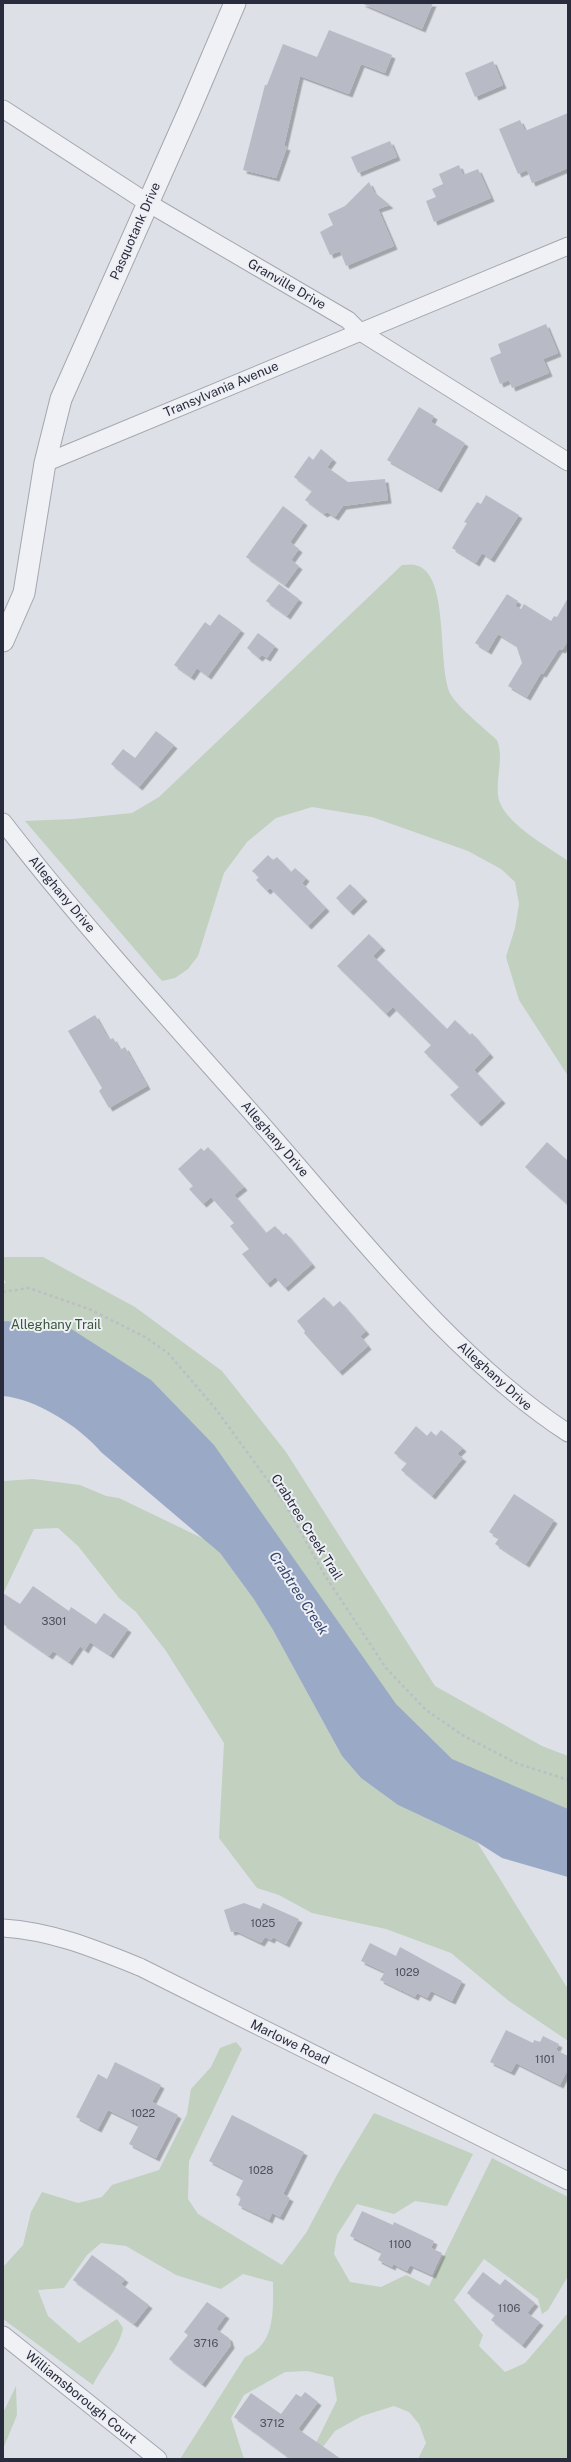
<svg xmlns="http://www.w3.org/2000/svg" width="571" height="2462" font-family="'Public Sans',sans-serif">
<style>
.green{fill:#c1d0bf}
.water{fill:#9aa9c5}
.building{fill:#b8bbc6;filter:url(#shadow)}
.lines{fill:none;stroke-linecap:round;stroke-linejoin:round}
.minor-casing{stroke:#a4a6b0;stroke-width:19}
.tertiary-casing{stroke:#a4a6b0;stroke-width:23}
.path{stroke:#bcbec5;stroke-width:2.5;stroke-dasharray:3 3;stroke-linecap:butt}
.minor{stroke:#f0f1f5;stroke-width:17}
.tertiary{stroke:#f0f1f5;stroke-width:21}
.labels{text-anchor:middle;dominant-baseline:central;stroke-width:4;stroke-linejoin:round;paint-order:stroke}
.number-label{font-size:11px;fill:#4c505e}
.street-label{font-size:13px;fill:#282c3c;stroke:#edeff4}
.park-label{font-size:13px;fill:#375736;stroke:#edeff4}
.water-label{font-size:14px;font-style:italic;fill:#34466e;stroke:#edeff4}
</style>
<defs>
<filter id="shadow"><feDropShadow dx="3.5" dy="3.5" stdDeviation="0" flood-color="#0004"/></filter>
</defs>
<rect width="100%" height="100%" fill="#dee0e7"/>
<g class="green">
<path d="M402,565C406,565 411,564 415,565C451,572 436,667 451,695C458,707 486,730 497,740C504,758 496,776 498,795C501,822 547,846 568,861V1076L519,1000L506,957L515,928L519,904L515,882L501,869L468,851L372,817L312,807L276,818L247,842L224,873L198,956L188,969L175,978L162,981L25,821L73,819L132,813L159,797Z"/>
<polygon points="3,1257 43,1257 135,1307 222,1371 286,1452 435,1686 542,1746 568,1756 568,1845 502,1819 212,1509 3,1361 3,1283 6,1283 3,1278"/>
<polygon points="33,1479 80,1485 106,1496 119,1498 204,1539 220,1553 253,1598 273,1630 342,1756 361,1778 398,1805 477,1842 568,1989 568,2041 509,2001 451,1953 386,1929 312,1913 279,1895 257,1888 219,1838 224,1743 166,1651 136,1612 119,1598 78,1546 58,1528 34,1529 3,1594 3,1481"/>
<path d="M236,2042L242,2049L189,2161L188,2199L198,2214L282,2265L306,2233L338,2173L374,2113L473,2154L447,2206L415,2201L394,2214L357,2204L337,2235L334,2254L350,2282L381,2287L406,2275L429,2286L492,2158L568,2197V2276L548,2310L542,2314L538,2299L484,2259L454,2300L483,2335L479,2346L505,2372L525,2363L568,2313V2459H418L426,2443L419,2424L409,2412L394,2406L362,2416L335,2431L322,2448L308,2459L337,2400L333,2377L307,2371L285,2372L244,2395L231,2418L244,2459H180L245,2357C276,2344 273,2311 273,2282L243,2274L221,2289L176,2275L126,2246L101,2243L87,2255L64,2288L38,2290L48,2316L79,2343L117,2319L123,2328C119,2349 102,2366 93,2385L3,2319V2267L23,2245L31,2212L42,2192L78,2203L102,2197L112,2185L159,2170L187,2114L191,2089L211,2067L220,2048Z"/>
<polygon points="16,2386 17,2415 3,2449 3,2413"/>
</g>
<path class="water" d="M3,1321L65,1325L151,1380L214,1445L396,1704L452,1759L568,1809V1877L502,1858L477,1842L398,1805L361,1778L342,1756L273,1630L253,1598L220,1553L101,1452C79,1426 36,1399 3,1396Z"/>
<g class="building">
<polygon points="361,3 433,3 422,29"/>
<polygon points="329,30 392,55 385,73 361,64 349,94 300,76 284,146 287,147 276,178 243,170 265,85 267,85 283,44 317,57"/>
<polygon points="493,61 503,85 475,97 465,73"/>
<polygon points="568,113 568,168 532,183 527,170 518,174 499,129 520,120 525,131"/>
<polygon points="390,141 397,157 358,173 351,157"/>
<polygon points="459,165 463,175 478,169 491,198 434,222 426,201 436,197 432,189 443,184 439,174"/>
<polygon points="369,182 374,192 390,205 378,209 394,246 346,266 340,251 330,255 320,232 333,225 328,214 345,206"/>
<polygon points="546,324 558,353 543,359 549,373 512,388 509,380 500,384 490,358 501,353 498,344"/>
<polygon points="419,407 434,416 431,422 465,443 438,489 387,460"/>
<polygon points="321,449 333,459 327,467 348,482 385,479 388,500 343,506 335,517 327,512 324,514 305,500 312,491 294,477 309,456 313,460"/>
<polygon points="486,495 519,515 491,559 482,553 476,563 452,548 467,523 464,522 477,502 481,504"/>
<polygon points="283,506 304,522 290,542 299,549 291,560 299,566 285,585 246,557"/>
<polygon points="279,584 299,599 287,616 266,601"/>
<polygon points="507,594 518,601 515,606 521,609 524,604 551,621 554,616 557,617 568,598 568,641 562,650 559,649 543,674 541,673 527,697 508,686 522,663 516,645 498,634 488,651 475,643"/>
<polygon points="219,614 241,630 208,676 197,668 191,677 174,665 205,622 210,626"/>
<polygon points="258,633 275,646 267,658 262,655 259,658 247,648"/>
<polygon points="156,731 174,745 139,787 111,764 123,749 135,758"/>
<polygon points="268,855 273,860 277,857 291,872 295,868 306,878 302,883 326,908 308,926 270,888 267,891 256,880 259,877 252,871"/>
<polygon points="350,884 364,898 350,912 336,898"/>
<polygon points="369,934 382,947 373,956 447,1029 455,1020 470,1035 472,1033 490,1054 474,1070 502,1100 478,1123 450,1095 459,1087 424,1052 431,1045 393,1007 386,1014 337,966"/>
<polygon points="95,1015 109,1040 113,1038 120,1050 125,1047 147,1086 109,1108 99,1091 102,1088 68,1031"/>
<polygon points="547,1142 568,1161 568,1205 525,1167"/>
<polygon points="208,1147 244,1187 234,1195 266,1233 275,1226 283,1235 286,1233 312,1264 285,1288 275,1277 267,1284 242,1254 249,1249 230,1226 234,1223 211,1197 203,1204 189,1189 193,1186 178,1169 201,1148 204,1151"/>
<polygon points="324,1297 333,1307 340,1301 366,1331 360,1336 368,1346 339,1372 304,1333 305,1331 297,1321"/>
<polygon points="416,1426 427,1436 431,1431 436,1436 441,1430 463,1448 457,1454 463,1458 432,1496 401,1470 407,1463 394,1453"/>
<polygon points="514,1494 554,1520 526,1564 495,1544 499,1538 489,1532"/>
<polygon points="33,1586 69,1611 71,1607 96,1624 104,1613 128,1629 110,1655 90,1642 85,1650 80,1646 69,1662 53,1651 49,1656 3,1624 3,1593 20,1604"/>
<polygon points="244,1903 260,1909 263,1903 299,1919 286,1944 273,1937 271,1940 265,1937 261,1943 236,1931 231,1932 224,1910"/>
<polygon points="370,1943 396,1956 400,1947 462,1981 452,2001 431,1991 427,1998 417,1993 415,1997 380,1980 385,1972 361,1961"/>
<polygon points="506,2030 533,2043 534,2040 540,2042 543,2036 559,2044 556,2050 568,2056 568,2069 560,2085 516,2063 511,2072 490,2062"/>
<polygon points="115,2062 161,2085 152,2102 178,2115 156,2158 129,2144 139,2125 108,2110 98,2129 76,2117 98,2074 107,2079"/>
<polygon points="232,2115 304,2152 283,2194 290,2198 280,2217 272,2213 269,2220 238,2205 241,2198 236,2195 244,2179 209,2161"/>
<polygon points="362,2211 393,2225 394,2222 434,2241 431,2248 442,2253 432,2275 410,2265 407,2271 393,2264 392,2267 378,2260 382,2252 350,2236"/>
<polygon points="92,2255 125,2279 121,2284 149,2305 134,2324 73,2280"/>
<polygon points="483,2272 500,2285 505,2279 535,2303 527,2313 540,2322 522,2345 491,2320 495,2315 467,2293"/>
<polygon points="207,2302 226,2315 216,2329 229,2338 231,2345 202,2384 169,2359 188,2335 184,2332"/>
<polygon points="305,2392 318,2402 298,2429 341,2459 291,2459 234,2417 251,2393 281,2414 296,2394 301,2397"/>
</g>
<g class="lines">
<defs>
<g id="minor">
<polyline points="3,109 148,203 348,320 359,331 568,462"/>
<polyline points="45,463 568,246"/>
<path d="M3,822C87,931 182,1033 273,1137C363,1240 454,1358 568,1433"/>
<path d="M3,1928C52,1931 95,1949 140,1967L568,2181"/>
<polyline points="3,2335 158,2459"/>
</g>
<polyline id="tertiary" points="3,641 24,593 45,463 61,399 189,111 235,3"/>
</defs>
<use href="#minor" class="minor-casing"/>
<use href="#tertiary" class="tertiary-casing"/>
<polyline class="path" points="3,1292 29,1288 89,1309 145,1337 168,1353 215,1408 285,1504 324,1574 386,1668 426,1710 464,1736 516,1763 568,1780"/>
<use href="#minor" class="minor"/>
<use href="#tertiary" class="tertiary"/>
</g>
<g class="labels">
<g class="number-label">
<text x="54" y="1621">3301</text>
<text x="263" y="1923">1025</text>
<text x="407" y="1972">1029</text>
<text x="545" y="2059">1101</text>
<text x="143" y="2113">1022</text>
<text x="261" y="2170">1028</text>
<text x="400" y="2244">1100</text>
<text x="509" y="2308">1106</text>
<text x="206" y="2343">3716</text>
<text x="272" y="2423">3712</text>
</g>
<g class="street-label">
<text transform="translate(135 231) rotate(-66)">Pasquotank Drive</text>
<text transform="translate(287 284) rotate(30)">Granville Drive</text>
<text transform="translate(221 389) rotate(-23)">Transylvania Avenue</text>
<text transform="translate(62 894) rotate(50)">Alleghany Drive</text>
<text transform="translate(275 1139) rotate(49)">Alleghany Drive</text>
<text transform="translate(495 1376) rotate(42)">Alleghany Drive</text>
<text transform="translate(307 1527) rotate(58)">Crabtree Creek Trail</text>
<text transform="translate(290 2042) rotate(26)">Marlowe Road</text>
<text transform="translate(81 2397) rotate(39)">Williamsborough Court</text>
</g>
<g class="park-label">
<text x="56" y="1324">Alleghany Trail</text>
</g>
<g class="water-label">
<text transform="translate(299 1593) rotate(57)">Crabtree Creek</text>
</g>
</g>
<rect width="571" height="2462" fill="none" stroke="#282c3c" stroke-width="8"/>
</svg>
